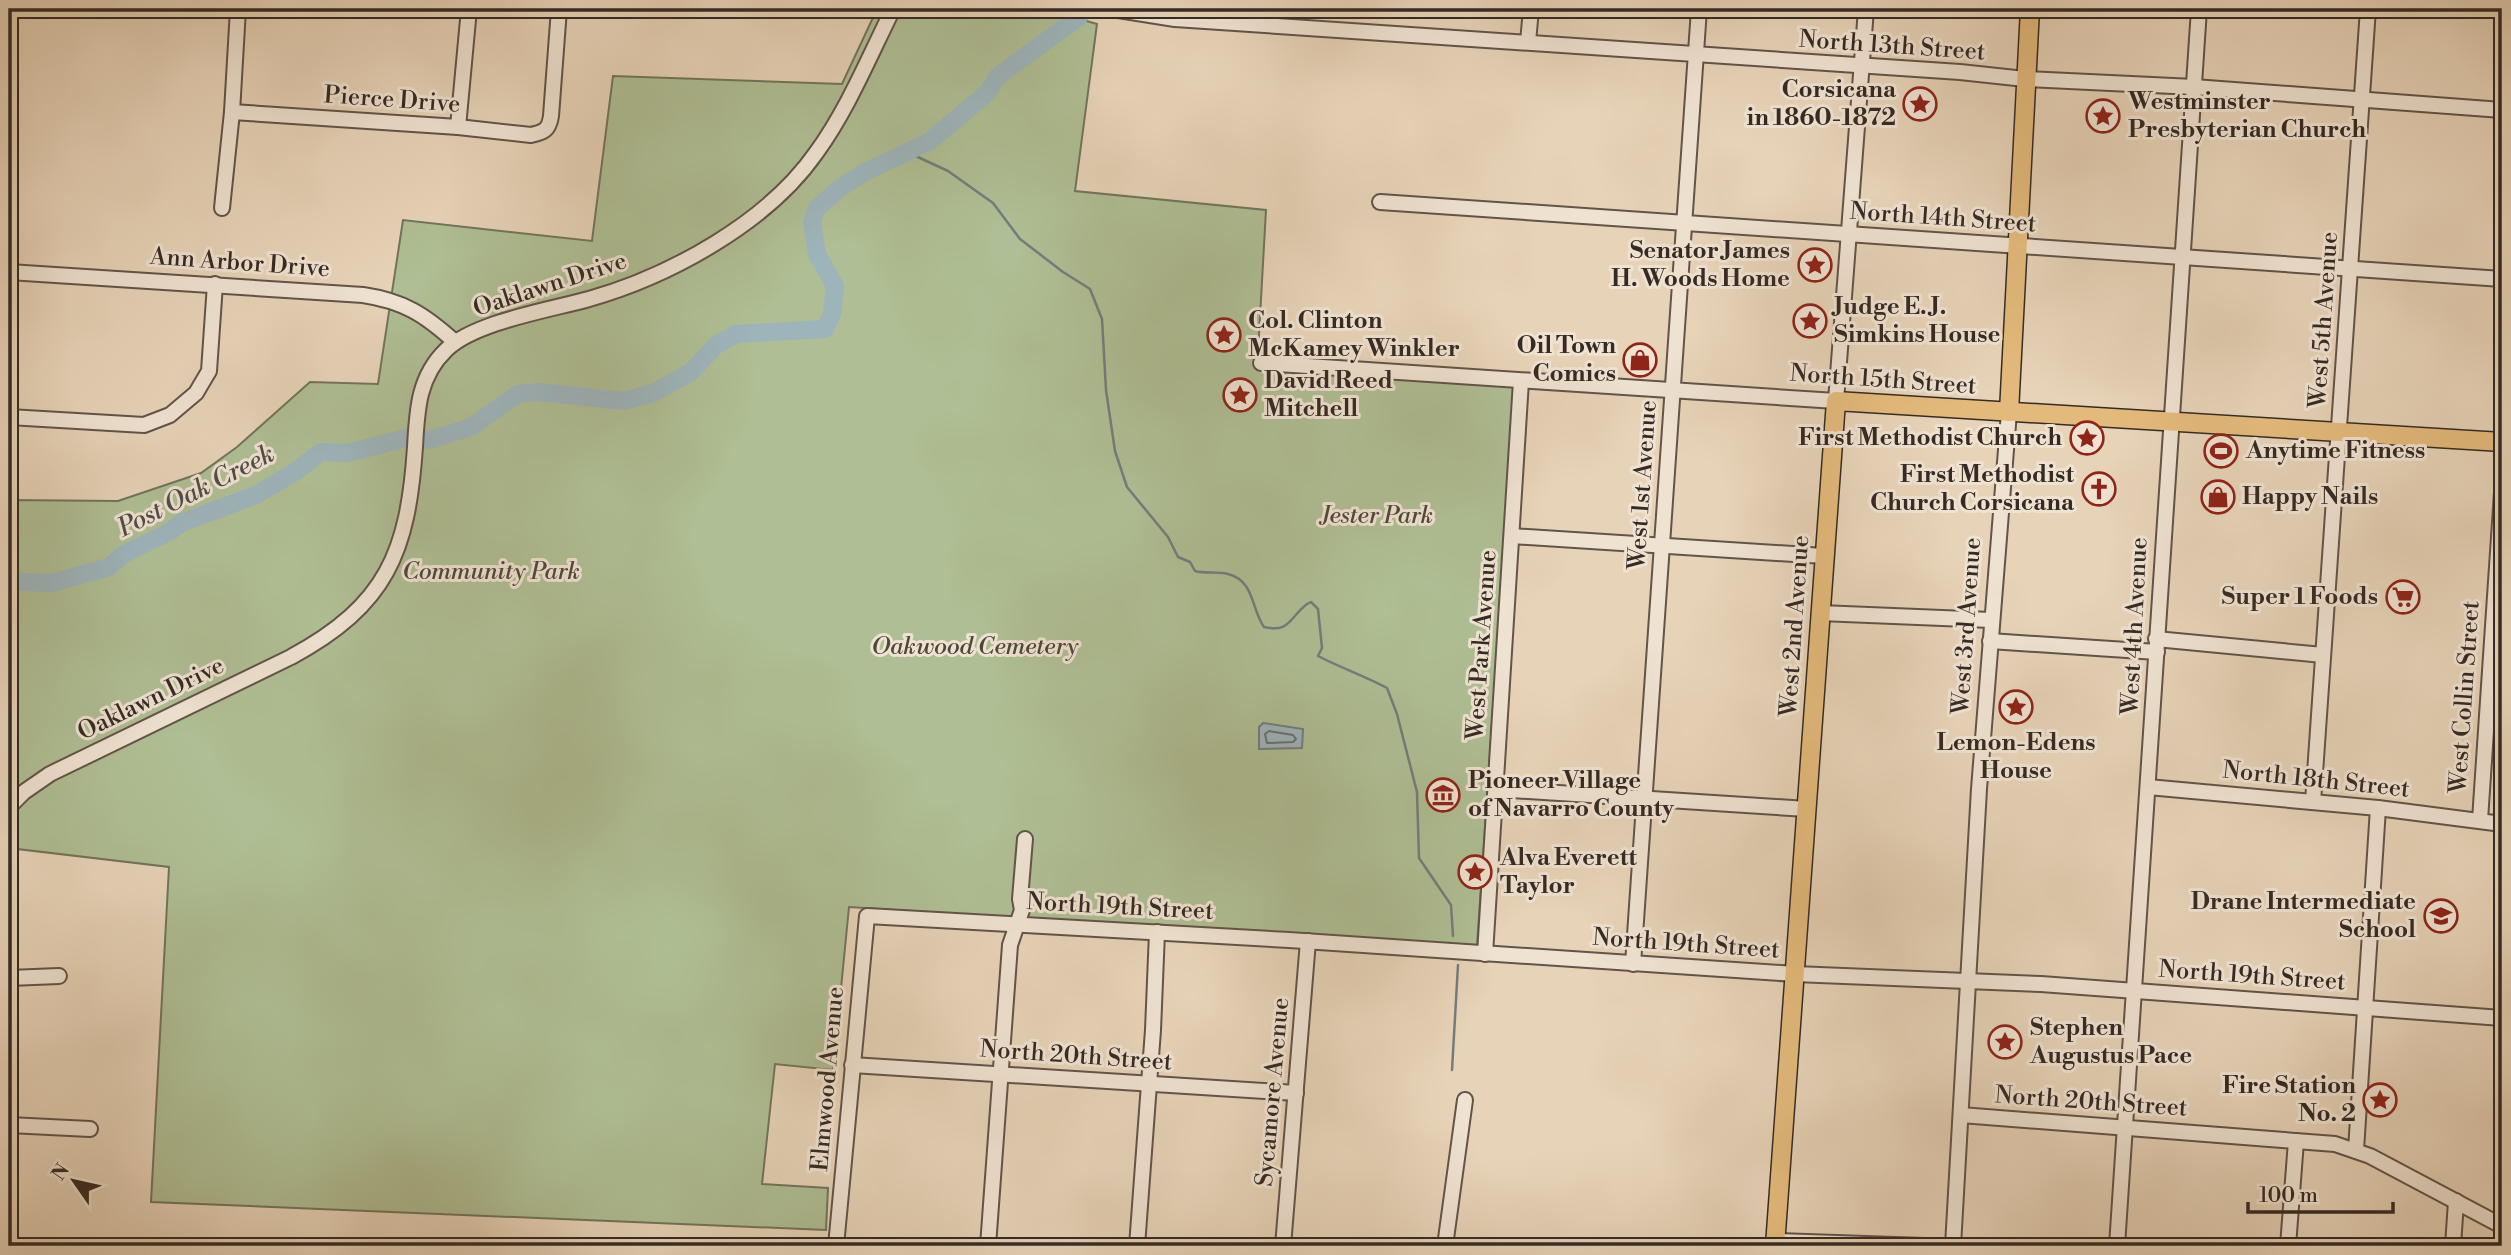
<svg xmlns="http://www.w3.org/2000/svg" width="2511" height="1255" font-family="'Libre Bodoni',serif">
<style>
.green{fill:#afbe94;stroke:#72745c;stroke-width:2}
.water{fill:#9db4bb;stroke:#737d7f;stroke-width:2}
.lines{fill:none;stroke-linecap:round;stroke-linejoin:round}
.shore{stroke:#696f70;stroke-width:2}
.stream{stroke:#737d7f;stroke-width:2.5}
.river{stroke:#9db4bb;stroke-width:18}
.minor-casing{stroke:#625449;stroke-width:18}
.major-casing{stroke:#352a24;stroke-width:21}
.minor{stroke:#efe2d1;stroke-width:14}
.major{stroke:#e4ba7c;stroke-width:18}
.labels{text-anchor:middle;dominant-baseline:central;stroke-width:6;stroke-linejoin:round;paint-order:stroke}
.street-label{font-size:24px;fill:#352a24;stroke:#efe2d1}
.poi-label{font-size:24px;font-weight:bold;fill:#352a24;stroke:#efe2d1;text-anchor:start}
.park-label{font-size:24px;font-style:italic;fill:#4d483a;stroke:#efe2d1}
.water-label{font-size:26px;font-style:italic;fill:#4f4c4a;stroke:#efe2d1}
</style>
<rect width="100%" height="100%" fill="#e7d3b8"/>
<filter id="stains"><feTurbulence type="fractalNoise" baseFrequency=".00286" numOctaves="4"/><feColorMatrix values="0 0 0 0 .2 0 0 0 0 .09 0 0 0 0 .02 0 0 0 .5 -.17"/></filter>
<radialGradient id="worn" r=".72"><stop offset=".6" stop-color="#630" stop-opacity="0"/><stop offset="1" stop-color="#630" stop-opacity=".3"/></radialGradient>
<polygon class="green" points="877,9 1045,9 1097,24 1075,191 1266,210 1257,370 1515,385 1477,946 849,907 833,1070 775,1064 762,1184 828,1188 826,1230 151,1202 169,867 9,848 9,500 118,501 201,473 237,447 310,382 378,384 403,220 592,241 613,76 842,84"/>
<polygon class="water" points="1263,723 1303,729 1302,748 1259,749 1259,727"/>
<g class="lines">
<polygon class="shore" points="1269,731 1293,735 1296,739 1293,742 1267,743 1265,734"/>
<g class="stream">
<path d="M907,152L948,171L993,203L1020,239L1063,272L1090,289L1102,319L1106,390L1115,451L1127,487L1168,537L1178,557L1190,562L1195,571C1206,574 1217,571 1228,574C1255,581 1251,609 1264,627C1290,633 1289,618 1307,604L1311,602L1318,609L1322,648L1318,656C1341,668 1365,676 1387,688L1397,714L1417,792L1419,858L1451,905L1453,936"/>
<polyline points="1452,1070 1458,965"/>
</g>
<g class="river">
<polyline points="423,439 430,440 471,427 518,394 539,392 624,401 653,393 691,372 716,345 736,334 825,329 832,314 835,286 817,254 812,222 817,208 841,187 865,172 930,141 987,93 998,76 1079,17 1083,9"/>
<polyline points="9,579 14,578 23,582 52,583 109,567 124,554 169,532 181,523 256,495 296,471 321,452 348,453 406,438"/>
</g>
<defs>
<g id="minor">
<polyline points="1112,9 1175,19 1960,72 2025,79 2194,87 2502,110"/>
<polyline points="1528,42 1531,9"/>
<path d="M232,112L458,127L531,135C544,132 549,130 551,116L559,9"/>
<polyline points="458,127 469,9"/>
<polyline points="1380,202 2502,279"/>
<polyline points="222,208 232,112 238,9"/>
<path d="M9,272L363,295C404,301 425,315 455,342"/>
<polyline points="1261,363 1836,401 1866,9"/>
<polyline points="9,417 144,425 170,415 196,393 209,371 215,284"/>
<polyline points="1512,536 1824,556"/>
<polyline points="1820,613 1991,620"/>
<polyline points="2156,639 2323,655"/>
<polyline points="1990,641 2157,652"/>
<polyline points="2148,787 2378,808 2502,824"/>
<polyline points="1496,789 1807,809"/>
<polyline points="2313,802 2368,9"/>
<path d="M9,807L24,792L50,774L291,657C387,605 408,552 415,447C417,411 418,377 446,350C474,322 550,310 589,299C670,276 767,223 816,153C848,109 869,57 893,9"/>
<polyline points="2480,820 2502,492"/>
<polyline points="1485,954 1521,381"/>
<polyline points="1633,964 1699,9"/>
<polyline points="9,978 59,976"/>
<polyline points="852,1065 1296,1093"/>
<polyline points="1961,1115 2335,1144 2370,1156 2502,1226"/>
<polyline points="9,1125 90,1129"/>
<polyline points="2356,1150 2378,808"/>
<polyline points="1776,1241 1925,1246"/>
<polyline points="836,1246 867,916 1289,940 1795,974 2041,984 2502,1018"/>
<polyline points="988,1246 1010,945 1022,910 1020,899 1025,839"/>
<polyline points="1137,1246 1153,1030 1157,932"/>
<polyline points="1283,1246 1308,941"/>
<polyline points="1445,1246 1465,1100"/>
<polyline points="1953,1246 1979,789 2009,412"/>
<polyline points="2117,1246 2199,9"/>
<polyline points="2288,1246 2296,1141"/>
<polyline points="2453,1246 2456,1201"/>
</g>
<g id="major">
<polyline points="2009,412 2030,9"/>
<polyline points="1775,1246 1836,401 2502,442"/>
</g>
</defs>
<use href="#minor" class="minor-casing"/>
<use href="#major" class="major-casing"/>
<use href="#minor" class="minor"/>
<use href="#major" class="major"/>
</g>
<defs>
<symbol id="sight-ring" viewBox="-11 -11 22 22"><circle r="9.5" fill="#efe2d1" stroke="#8f2418" stroke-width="1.5"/><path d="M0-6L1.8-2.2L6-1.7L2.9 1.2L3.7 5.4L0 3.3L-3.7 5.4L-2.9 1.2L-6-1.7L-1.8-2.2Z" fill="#8f2418"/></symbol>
<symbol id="shop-ring" viewBox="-11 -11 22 22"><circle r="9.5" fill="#efe2d1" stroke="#8f2418" stroke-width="1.5"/><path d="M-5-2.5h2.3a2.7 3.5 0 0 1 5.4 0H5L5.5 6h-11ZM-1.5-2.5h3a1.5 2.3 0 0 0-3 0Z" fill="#8f2418"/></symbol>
<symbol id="stadium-ring" viewBox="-11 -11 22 22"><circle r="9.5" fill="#efe2d1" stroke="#8f2418" stroke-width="1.5"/><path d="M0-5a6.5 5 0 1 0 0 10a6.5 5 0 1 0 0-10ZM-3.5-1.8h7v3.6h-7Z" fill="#8f2418"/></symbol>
<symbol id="church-ring" viewBox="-11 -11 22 22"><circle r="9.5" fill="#efe2d1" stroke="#8f2418" stroke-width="1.5"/><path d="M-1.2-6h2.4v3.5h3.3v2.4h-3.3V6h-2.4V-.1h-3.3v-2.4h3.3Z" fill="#8f2418"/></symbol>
<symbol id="supermarket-ring" viewBox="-11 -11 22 22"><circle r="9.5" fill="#efe2d1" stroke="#8f2418" stroke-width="1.5"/><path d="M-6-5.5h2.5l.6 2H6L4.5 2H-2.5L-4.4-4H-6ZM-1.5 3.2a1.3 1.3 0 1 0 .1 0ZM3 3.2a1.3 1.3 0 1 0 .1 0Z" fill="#8f2418"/></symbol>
<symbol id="museum-ring" viewBox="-11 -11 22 22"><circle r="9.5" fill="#efe2d1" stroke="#8f2418" stroke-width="1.5"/><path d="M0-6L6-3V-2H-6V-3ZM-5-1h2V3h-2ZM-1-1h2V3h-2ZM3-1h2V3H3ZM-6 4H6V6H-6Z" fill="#8f2418"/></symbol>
<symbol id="school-ring" viewBox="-11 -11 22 22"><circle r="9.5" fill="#efe2d1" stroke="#8f2418" stroke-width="1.5"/><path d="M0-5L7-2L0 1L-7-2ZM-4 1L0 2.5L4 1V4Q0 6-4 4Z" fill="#8f2418"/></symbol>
</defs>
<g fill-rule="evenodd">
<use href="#sight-ring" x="1901" y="85" width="38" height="38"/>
<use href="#sight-ring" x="2084" y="97" width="38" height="38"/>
<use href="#sight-ring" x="1796" y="246" width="38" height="38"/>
<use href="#sight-ring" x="1791" y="302" width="38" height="38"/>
<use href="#sight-ring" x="1205" y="316" width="38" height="38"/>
<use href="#shop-ring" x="1621" y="341" width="38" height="38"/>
<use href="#sight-ring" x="1221" y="376" width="38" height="38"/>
<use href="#sight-ring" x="2068" y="419" width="38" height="38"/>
<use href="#stadium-ring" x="2202" y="432" width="38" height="38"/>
<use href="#church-ring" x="2080" y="470" width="38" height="38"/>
<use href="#shop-ring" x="2199" y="478" width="38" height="38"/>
<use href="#supermarket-ring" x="2384" y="578" width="38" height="38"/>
<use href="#sight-ring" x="1997" y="688" width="38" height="38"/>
<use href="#museum-ring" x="1424" y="776" width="38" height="38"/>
<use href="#sight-ring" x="1456" y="853" width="38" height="38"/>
<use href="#school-ring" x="2422" y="897" width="38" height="38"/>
<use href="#sight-ring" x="1986" y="1023" width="38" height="38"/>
<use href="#sight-ring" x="2361" y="1081" width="38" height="38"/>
</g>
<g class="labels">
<g class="street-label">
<text transform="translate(1892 46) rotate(4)">North 13th Street</text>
<text transform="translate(392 100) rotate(4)">Pierce Drive</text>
<text transform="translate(1943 218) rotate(4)">North 14th Street</text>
<text transform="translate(240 263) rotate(4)">Ann Arbor Drive</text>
<text transform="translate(550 285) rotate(-18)">Oaklawn Drive</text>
<text transform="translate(2324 320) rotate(-86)">West 5th Avenue</text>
<text transform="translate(1883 380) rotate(4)">North 15th Street</text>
<text transform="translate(1643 485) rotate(-86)">West 1st Avenue</text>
<text transform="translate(1795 626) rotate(-86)">West 2nd Avenue</text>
<text transform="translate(1967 626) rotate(-86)">West 3rd Avenue</text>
<text transform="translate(2135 626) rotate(-87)">West 4th Avenue</text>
<text transform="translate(1482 645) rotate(-86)">West Park Avenue</text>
<text transform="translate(2465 697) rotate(-86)">West Collin Street</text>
<text transform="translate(151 699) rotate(-26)">Oaklawn Drive</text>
<text transform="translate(2316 780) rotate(6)">North 18th Street</text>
<text transform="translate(1120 907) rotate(3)">North 19th Street</text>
<text transform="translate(1686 944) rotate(4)">North 19th Street</text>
<text transform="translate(2252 976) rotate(4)">North 19th Street</text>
<text transform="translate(1076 1056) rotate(4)">North 20th Street</text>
<text transform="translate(828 1079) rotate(-85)">Elmwood Avenue</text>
<text transform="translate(1273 1092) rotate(-85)">Sycamore Avenue</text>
<text transform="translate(2091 1102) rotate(4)">North 20th Street</text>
</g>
<g class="poi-label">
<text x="1896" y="90" text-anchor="end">Corsicana<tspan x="1896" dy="28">in 1860-1872</tspan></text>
<text x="2128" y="102">Westminster<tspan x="2128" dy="28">Presbyterian Church</tspan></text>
<text x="1790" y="251" text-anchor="end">Senator James<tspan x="1790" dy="28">H. Woods Home</tspan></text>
<text x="1834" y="307">Judge E. J.<tspan x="1834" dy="28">Simkins House</tspan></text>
<text x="1248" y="321">Col. Clinton<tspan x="1248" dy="28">McKamey Winkler</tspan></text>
<text x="1616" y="346" text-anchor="end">Oil Town<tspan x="1616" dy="28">Comics</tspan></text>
<text x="1264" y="381">David Reed<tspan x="1264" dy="28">Mitchell</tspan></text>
<text x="2062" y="438" text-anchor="end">First Methodist Church</text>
<text x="2246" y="451">Anytime Fitness</text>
<text x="2074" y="475" text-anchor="end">First Methodist<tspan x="2074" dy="28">Church Corsicana</tspan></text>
<text x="2242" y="497">Happy Nails</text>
<text x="2378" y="597" text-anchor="end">Super 1 Foods</text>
<text x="2016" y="743" text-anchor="middle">Lemon-Edens<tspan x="2016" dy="28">House</tspan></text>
<text x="1468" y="781">Pioneer Village<tspan x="1468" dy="28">of Navarro County</tspan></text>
<text x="1500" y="858">Alva Everett<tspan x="1500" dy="28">Taylor</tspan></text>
<text x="2416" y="902" text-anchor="end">Drane Intermediate<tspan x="2416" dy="28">School</tspan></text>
<text x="2030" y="1028">Stephen<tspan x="2030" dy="28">Augustus Pace</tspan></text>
<text x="2356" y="1086" text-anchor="end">Fire Station<tspan x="2356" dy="28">No. 2</tspan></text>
</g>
<g class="park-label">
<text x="1377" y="516">Jester Park</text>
<text x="491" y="572">Community Park</text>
<text x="975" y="647">Oakwood Cemetery</text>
</g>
<g class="water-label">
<text transform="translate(196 491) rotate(-27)">Post Oak Creek</text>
</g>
</g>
<rect width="2511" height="1255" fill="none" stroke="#e7d3b8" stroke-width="35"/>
<rect x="10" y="10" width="2490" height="1234" fill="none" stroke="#352a24" stroke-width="3.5"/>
<rect x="18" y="18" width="2476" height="1220" fill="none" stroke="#352a24" stroke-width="2"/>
<g transform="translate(74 1181) rotate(304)" stroke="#efe2d1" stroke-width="5" paint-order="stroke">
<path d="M0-5L12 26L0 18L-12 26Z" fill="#352a24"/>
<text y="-10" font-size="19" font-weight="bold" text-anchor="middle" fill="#352a24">N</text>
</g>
<path d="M2248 1202v10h145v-10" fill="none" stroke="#352a24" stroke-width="3.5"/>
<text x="2259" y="1202" font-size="21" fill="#352a24" stroke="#efe2d1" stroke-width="5" paint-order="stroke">100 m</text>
<rect width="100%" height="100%" filter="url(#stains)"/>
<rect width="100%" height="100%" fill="url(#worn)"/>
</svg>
